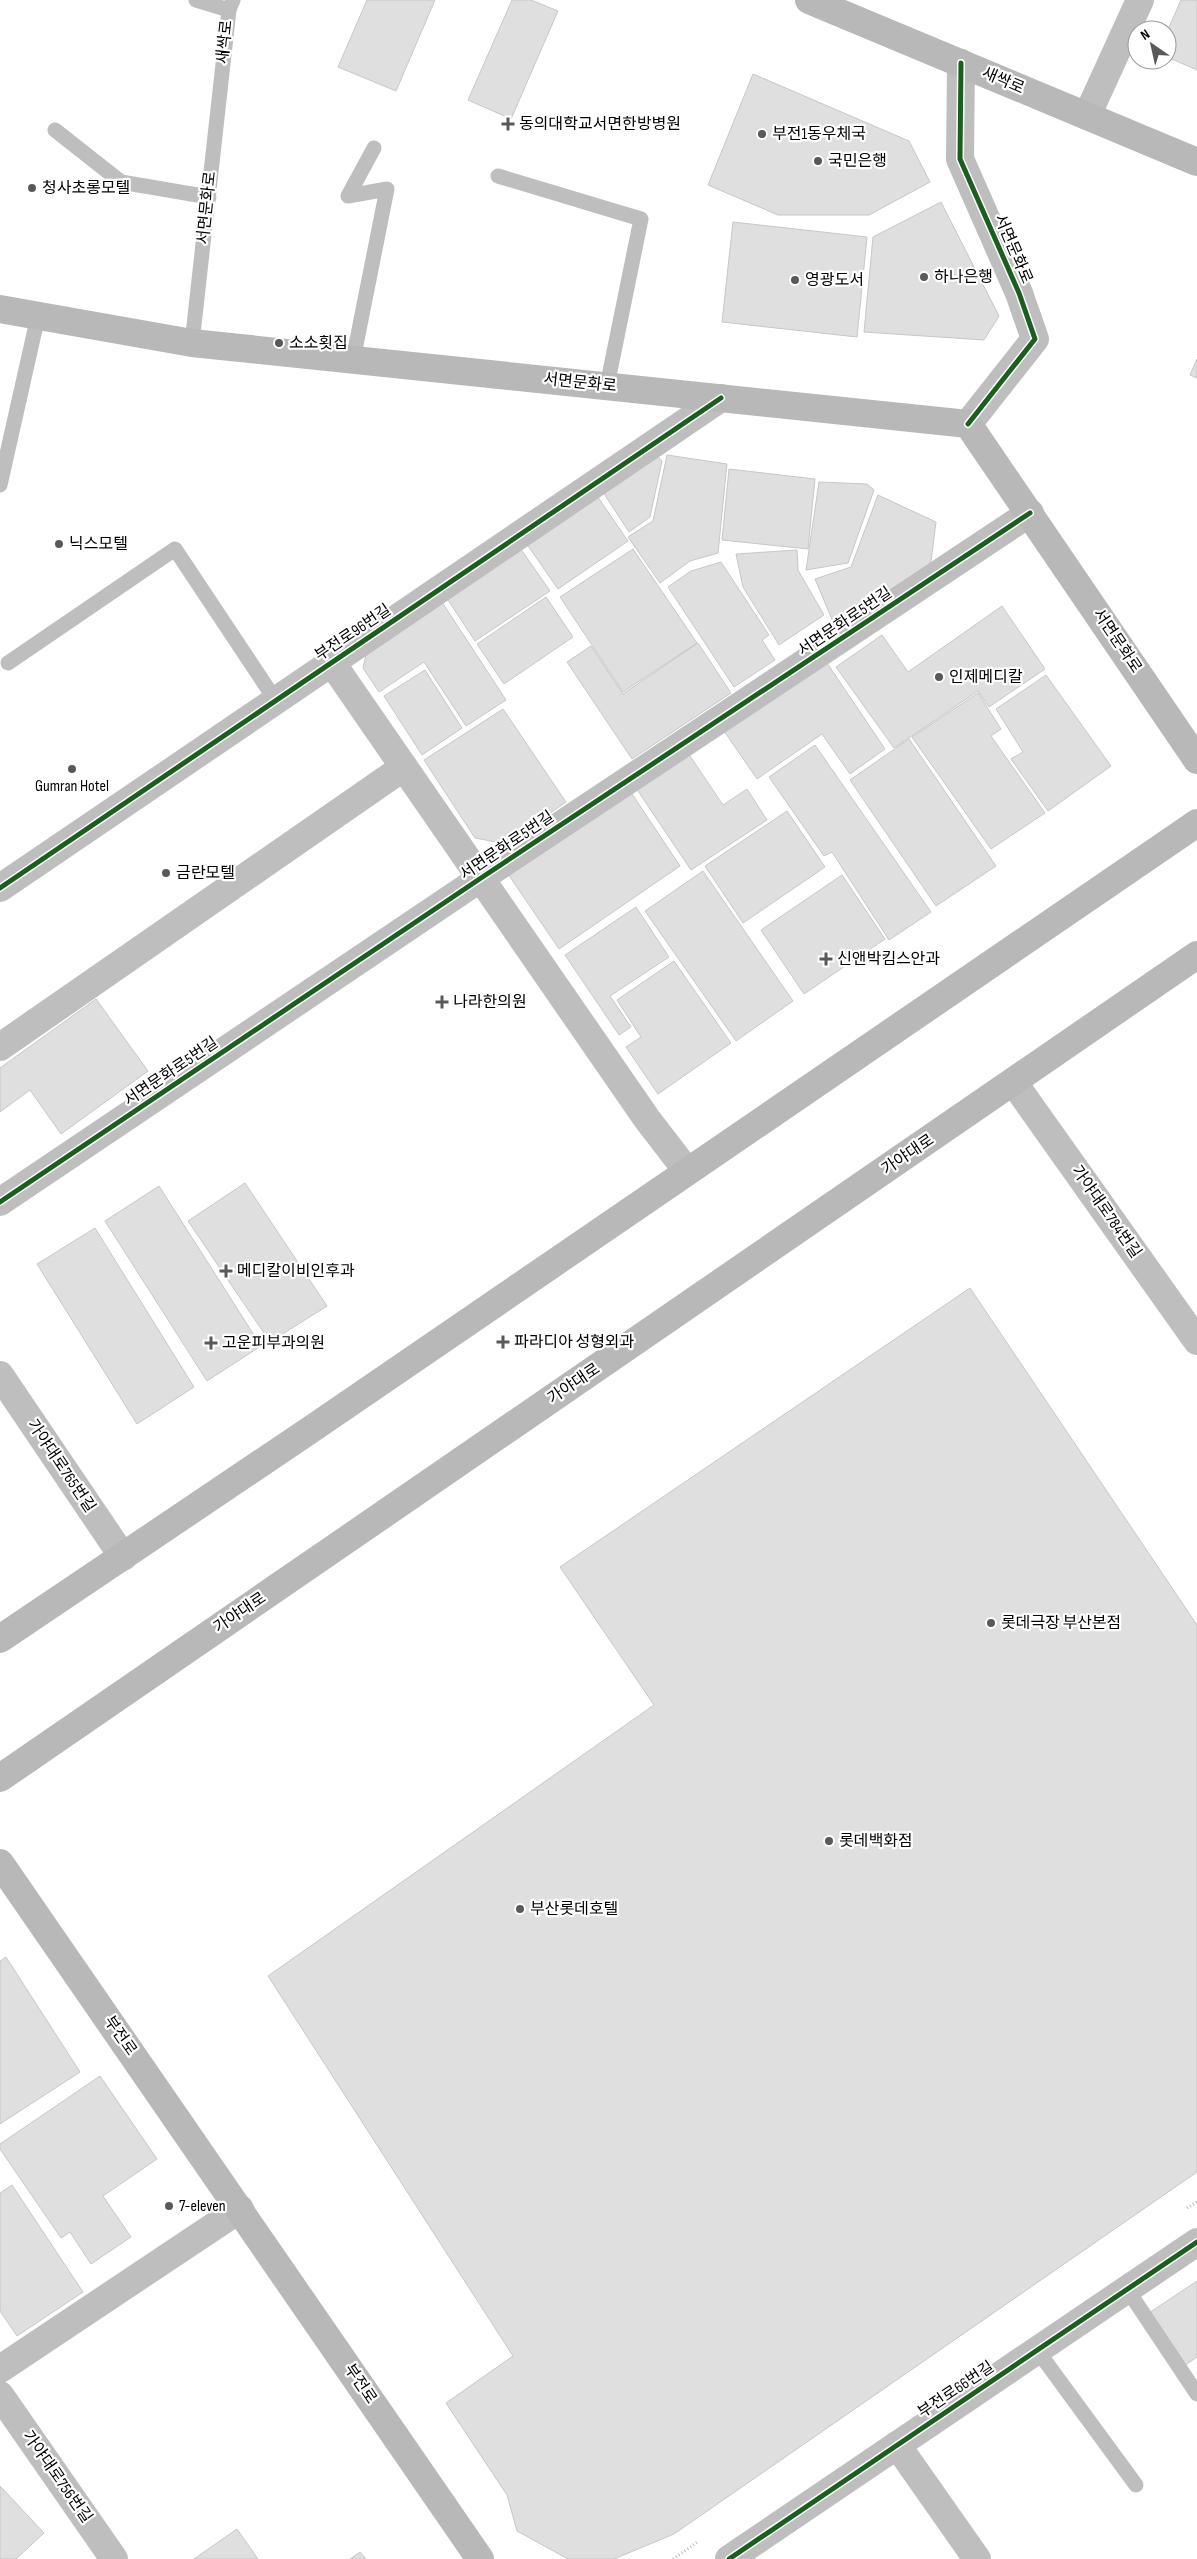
<svg xmlns="http://www.w3.org/2000/svg" width="1197" height="2559" font-family="'Sofia Sans Condensed','Noto Sans KR',sans-serif">
<style>
.building{fill:#dfdfdf;stroke:#c7c7c7}
.lines{fill:none;stroke-linecap:round;stroke-linejoin:round}
.path{stroke:#b9b9b9;stroke-width:3;stroke-dasharray:1 2.5;stroke-linecap:butt}
.lane{stroke:#bebebe;stroke-width:15}
.street{stroke:#bebebe;stroke-width:28}
.secondary{stroke:#b8b8b8;stroke-width:28}
.cycleway-casing{stroke:#fff;stroke-width:8}
.cycleway{stroke:#1b5e20;stroke-width:5}
.poi-dot{fill:#595959;stroke:#fff;stroke-width:2}
.labels{text-anchor:middle;dominant-baseline:central;stroke-width:4.5;stroke-linejoin:round;paint-order:stroke}
.street-label{font-size:16px;fill:#000;stroke:#fff}
.poi-label{font-size:16px;fill:#000;stroke:#fff;text-anchor:start}
</style>
<rect width="100%" height="100%" fill="#fff"/>
<g class="building">
<polygon points="367,0 435,0 396,91 338,67"/>
<polygon points="512,0 531,0 558,11 511,119 468,100"/>
<polygon points="1181,0 1197,0 1197,70 1167,57 1167,32"/>
<polygon points="753,74 909,141 930,182 869,215 778,215 708,185"/>
<polygon points="941,202 999,316 984,340 864,332 873,237"/>
<polygon points="733,222 867,237 857,337 722,322"/>
<polygon points="1197,359 1197,378 1190,375"/>
<polygon points="653,451 662,461 650,517 629,532 599,486"/>
<polygon points="667,455 727,464 718,553 690,561 660,583 628,537 653,521"/>
<polygon points="729,469 815,479 808,549 722,540"/>
<polygon points="819,482 867,484 874,490 848,563 806,570"/>
<polygon points="595,493 628,541 558,589 524,540"/>
<polygon points="878,495 936,522 930,569 836,629 815,579 851,567"/>
<polygon points="520,548 550,591 475,641 446,597"/>
<polygon points="633,549 697,643 623,692 560,597"/>
<polygon points="797,550 798,570 824,615 779,645 743,587 736,554"/>
<polygon points="721,562 769,635 762,640 775,660 734,687 668,587 691,571"/>
<polygon points="546,597 573,637 504,684 477,644"/>
<polygon points="440,599 506,700 466,726 424,662 379,692 363,668 368,646"/>
<polygon points="1002,606 1045,669 989,707 978,691 894,748 836,667 882,635 908,672"/>
<polygon points="698,643 731,693 632,759 567,662 591,646 623,694"/>
<polygon points="827,663 885,749 850,774 822,734 757,779 724,731"/>
<polygon points="425,670 462,728 422,755 384,696"/>
<polygon points="1046,675 1111,766 1048,811 1011,759 1023,752 996,709"/>
<polygon points="978,693 1001,729 991,736 1045,813 991,849 912,737"/>
<polygon points="503,709 566,802 506,844 475,838 424,760"/>
<polygon points="909,739 996,866 936,906 850,780"/>
<polygon points="815,745 931,912 889,940 832,852 824,856 769,777"/>
<polygon points="688,753 723,805 747,789 767,820 691,870 636,788"/>
<polygon points="630,791 680,866 559,949 508,874"/>
<polygon points="787,811 825,867 743,923 705,866"/>
<polygon points="703,871 793,1001 736,1041 645,911"/>
<polygon points="842,875 885,939 804,994 761,930"/>
<polygon points="636,907 669,957 610,996 631,1027 619,1035 565,955"/>
<polygon points="674,961 731,1043 658,1094 626,1047 641,1037 617,1000"/>
<polygon points="96,999 148,1071 61,1134 30,1090 0,1112 0,1068"/>
<polygon points="245,1183 327,1306 270,1342 188,1221"/>
<polygon points="159,1186 261,1346 207,1381 105,1221"/>
<polygon points="95,1228 194,1387 137,1424 37,1264"/>
<polygon points="970,1288 1197,1625 1197,2172 674,2534 614,2559 568,2559 517,2531 507,2495 446,2403 513,2356 268,1976 654,1705 560,1567"/>
<polygon points="6,1957 80,2072 0,2124 0,1961"/>
<polygon points="100,2076 157,2159 103,2196 131,2237 91,2264 70,2232 61,2238 0,2149 0,2144"/>
<polygon points="12,2185 83,2292 17,2336 0,2311 0,2193"/>
<polygon points="1197,2281 1197,2357 1184,2366 1149,2313"/>
<polygon points="0,2486 44,2533 16,2559 0,2559"/>
<polygon points="237,2529 258,2559 194,2559"/>
<polygon points="360,2552 366,2559 350,2559"/>
</g>
<g class="lines">
<g class="path">
<polyline points="1187,2208 1197,2202"/>
<polyline points="673,2559 699,2541"/>
</g>
<g class="lane">
<polyline points="196,0 229,10"/>
<polyline points="55,130 121,182 209,197"/>
<polyline points="498,176 641,219 607,386"/>
<polyline points="192,343 229,10 233,0"/>
<polyline points="353,360 387,189 348,196 374,148"/>
<polyline points="0,485 38,316"/>
<polyline points="8,663 175,549 276,701"/>
<polyline points="1127,2289 1197,2394"/>
<polyline points="1037,2350 1136,2485"/>
</g>
<g class="street">
<polyline points="961,63 960,159 1019,293 1035,339 968,424"/>
<polyline points="1087,116 1140,0"/>
<polyline points="332,663 647,1119 687,1171"/>
<polyline points="0,888 721,398"/>
<polyline points="0,1047 404,767"/>
<polyline points="1014,1083 1197,1341"/>
<polyline points="0,1202 481,878 1030,513"/>
<polyline points="0,1375 123,1557"/>
<polyline points="0,2369 240,2209"/>
<polyline points="0,2395 114,2559"/>
<polyline points="897,2445 977,2559"/>
<polyline points="729,2559 1197,2242"/>
</g>
<g class="secondary">
<polyline points="809,0 1197,162"/>
<polyline points="0,309 192,343 968,424 1197,760"/>
<polyline points="0,1639 313,1428 1197,823"/>
<polyline points="0,1778 1197,955"/>
<polyline points="0,1863 480,2559"/>
</g>
<defs>
<g id="cycleway">
<polyline points="961,63 960,159 1019,293 1035,339 968,424"/>
<polyline points="0,888 721,398"/>
<polyline points="0,1202 481,878 1030,513"/>
<polyline points="729,2559 1197,2242"/>
</g>
</defs>
<use href="#cycleway" class="cycleway-casing"/>
<use href="#cycleway" class="cycleway"/>
</g>
<g class="poi-dot">
<path d="M505.5 116.5h5v5h5v5h-5v5h-5v-5h-5v-5h5z"/>
<circle cx="762" cy="134" r="5"/>
<circle cx="818" cy="161" r="5"/>
<circle cx="32" cy="188" r="5"/>
<circle cx="924" cy="277" r="5"/>
<circle cx="795" cy="280" r="5"/>
<circle cx="279" cy="343" r="5"/>
<circle cx="59" cy="544" r="5"/>
<circle cx="939" cy="677" r="5"/>
<circle cx="72" cy="769" r="5"/>
<circle cx="166" cy="873" r="5"/>
<path d="M823.5 951.5h5v5h5v5h-5v5h-5v-5h-5v-5h5z"/>
<path d="M439.5 994.5h5v5h5v5h-5v5h-5v-5h-5v-5h5z"/>
<path d="M223.5 1263.5h5v5h5v5h-5v5h-5v-5h-5v-5h5z"/>
<path d="M500.5 1334.5h5v5h5v5h-5v5h-5v-5h-5v-5h5z"/>
<path d="M208.5 1335.5h5v5h5v5h-5v5h-5v-5h-5v-5h5z"/>
<circle cx="991" cy="1623" r="5"/>
<circle cx="829" cy="1841" r="5"/>
<circle cx="520" cy="1909" r="5"/>
<circle cx="169" cy="2206" r="5"/>
</g>
<g class="labels">
<g class="street-label">
<text transform="translate(225 42) rotate(-84)">새싹로</text>
<text transform="translate(1003 81) rotate(23)">새싹로</text>
<text transform="translate(207 208) rotate(-84)">서면문화로</text>
<text transform="translate(1013 249) rotate(67)">서면문화로</text>
<text transform="translate(580 383) rotate(6)">서면문화로</text>
<text transform="translate(845 622) rotate(-34)">서면문화로5번길</text>
<text transform="translate(353 633) rotate(-34)">부전로96번길</text>
<text transform="translate(1117 641) rotate(56)">서면문화로</text>
<text transform="translate(507 846) rotate(-34)">서면문화로5번길</text>
<text transform="translate(171 1072) rotate(-34)">서면문화로5번길</text>
<text transform="translate(908 1155) rotate(-34)">가야대로</text>
<text transform="translate(1106 1212) rotate(55)">가야대로784번길</text>
<text transform="translate(574 1384) rotate(-34)">가야대로</text>
<text transform="translate(61 1466) rotate(56)">가야대로765번길</text>
<text transform="translate(240 1613) rotate(-34)">가야대로</text>
<text transform="translate(120 2036) rotate(55)">부전로</text>
<text transform="translate(360 2384) rotate(56)">부전로</text>
<text transform="translate(956 2390) rotate(-34)">부전로66번길</text>
<text transform="translate(57 2477) rotate(55)">가야대로756번길</text>
</g>
<g class="poi-label">
<text x="519" y="124">동의대학교서면한방병원</text>
<text x="772" y="134">부전1동우체국</text>
<text x="828" y="161">국민은행</text>
<text x="42" y="188">청사초롱모텔</text>
<text x="934" y="277">하나은행</text>
<text x="805" y="280">영광도서</text>
<text x="289" y="343">소소횟집</text>
<text x="69" y="544">닉스모텔</text>
<text x="949" y="677">인제메디칼</text>
<text x="72" y="786" text-anchor="middle">Gumran Hotel</text>
<text x="176" y="873">금란모텔</text>
<text x="837" y="959">신앤박킴스안과</text>
<text x="453" y="1002">나라한의원</text>
<text x="237" y="1271">메디칼이비인후과</text>
<text x="514" y="1342">파라디아 성형외과</text>
<text x="222" y="1343">고운피부과의원</text>
<text x="1001" y="1623">롯데극장 부산본점</text>
<text x="839" y="1841">롯데백화점</text>
<text x="530" y="1909">부산롯데호텔</text>
<text x="179" y="2206">7-eleven</text>
</g>
</g>
<g transform="translate(1152 45) rotate(326)"><circle r="24" fill="#ffffff" stroke="#999999"/>
<path d="M0-4L9 19L0 12L-9 19Z" fill="#595959"/>
<text y="-8" font-size="14" font-weight="bold" text-anchor="middle" fill="#000000">N</text>
</g>
</svg>
